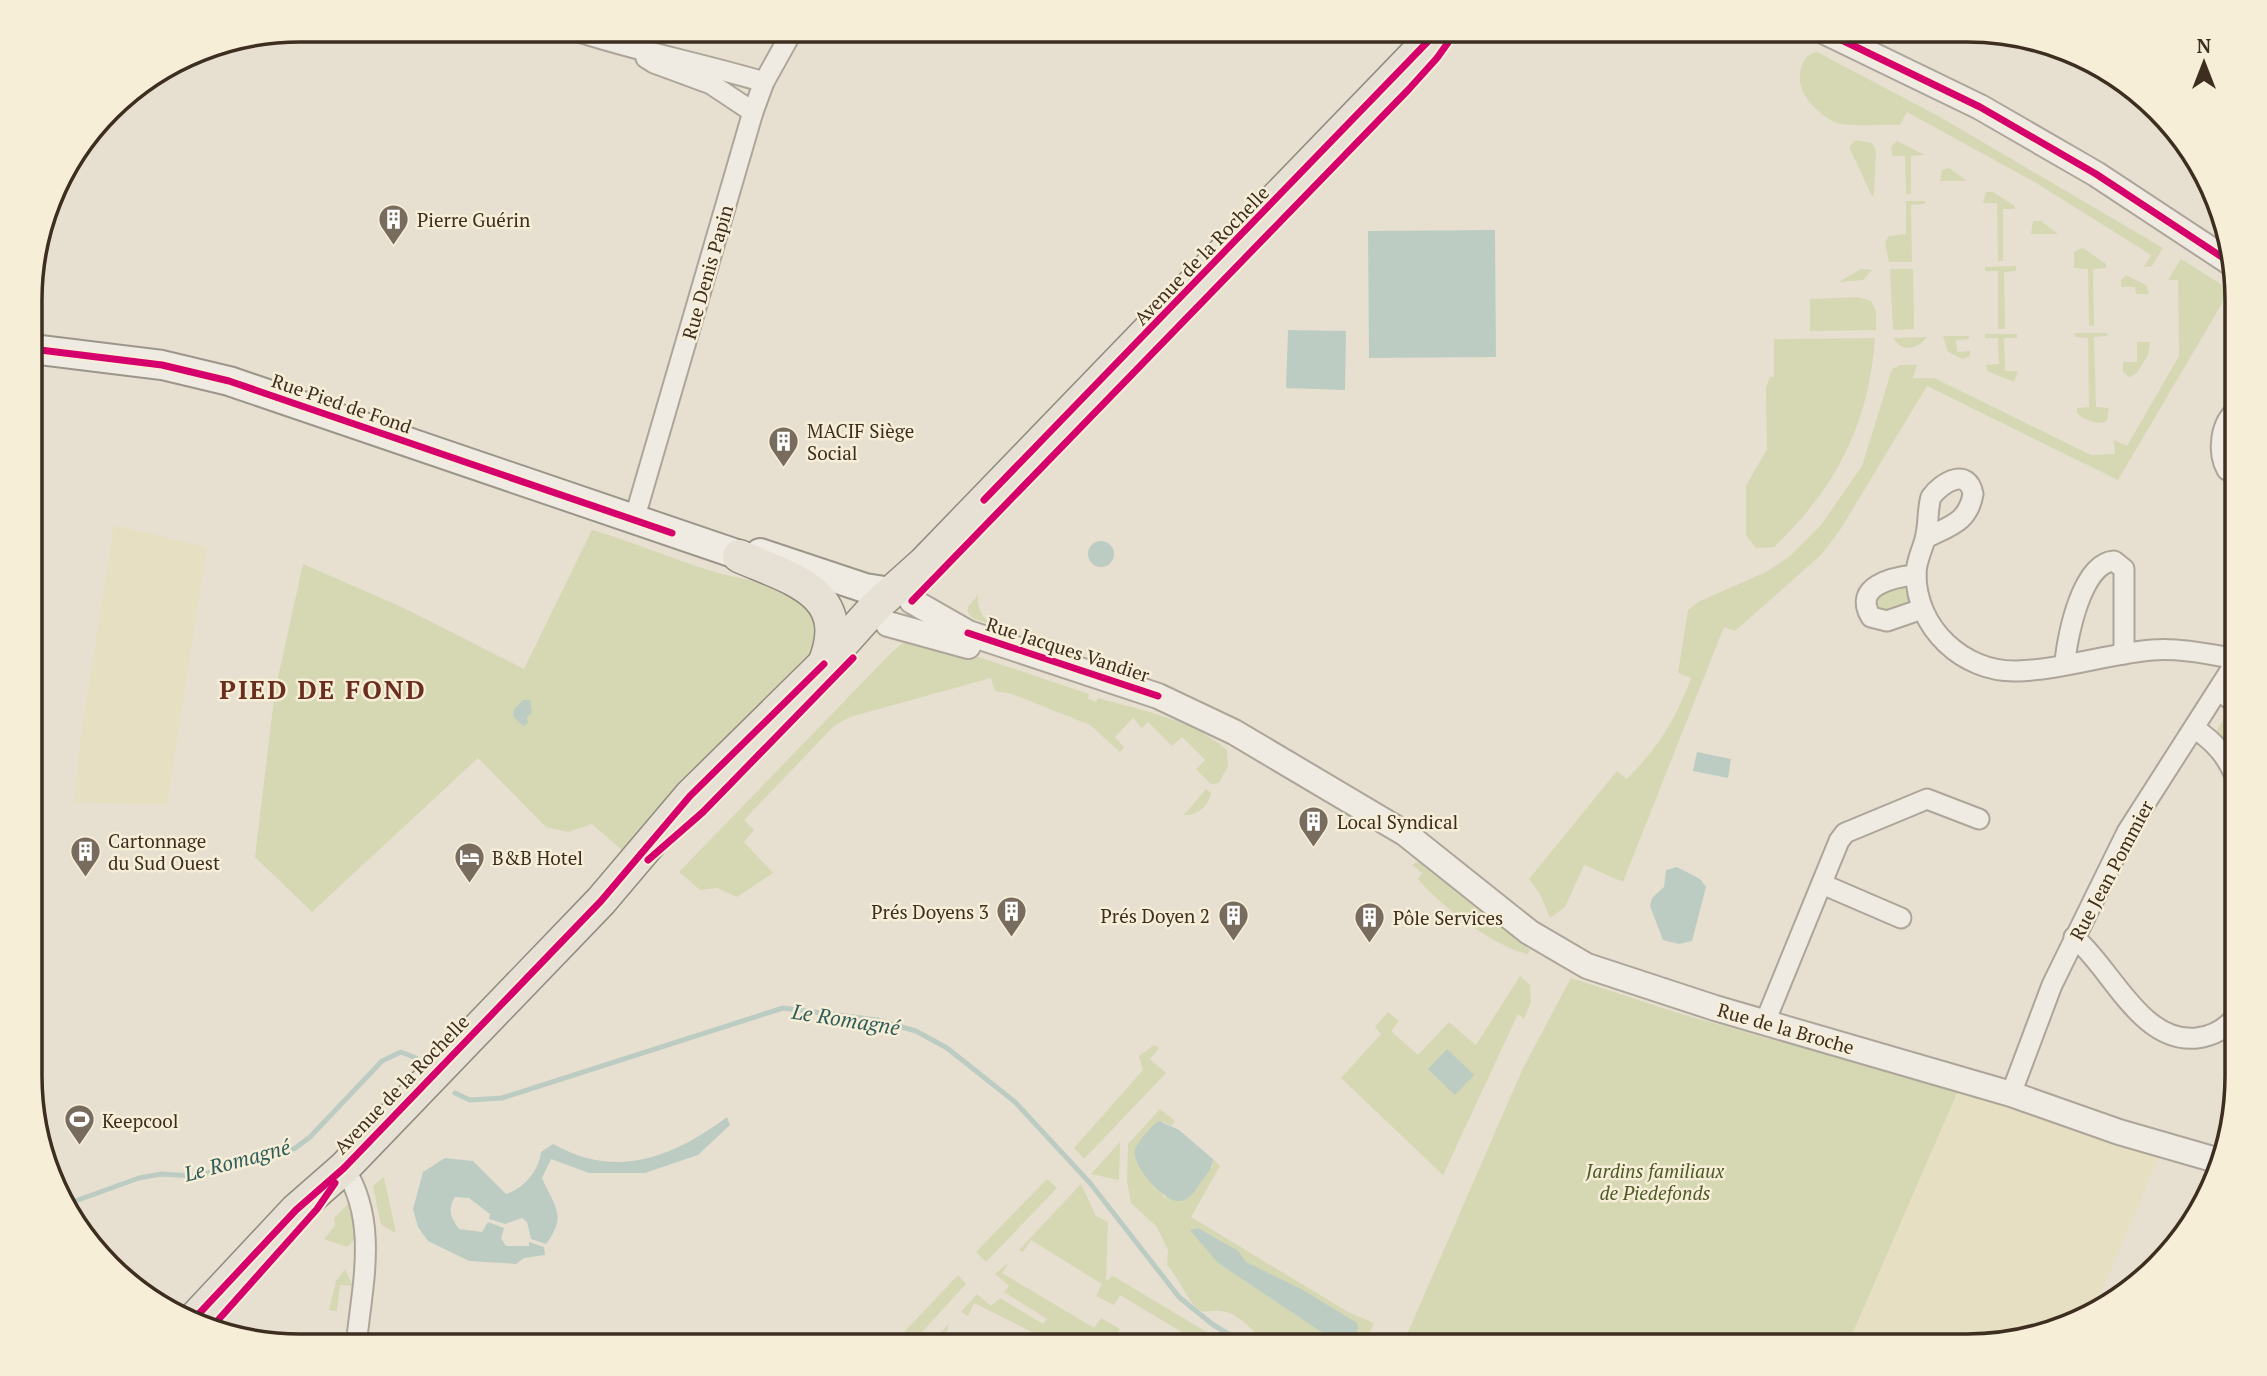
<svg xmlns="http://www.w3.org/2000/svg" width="2267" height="1376" font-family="'PT Serif',serif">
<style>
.farmland{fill:#e6dfc2}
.green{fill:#d6d7b3}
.water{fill:#bcccc2}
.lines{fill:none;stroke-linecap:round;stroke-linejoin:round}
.stream{stroke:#bcccc2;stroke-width:5}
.minor-casing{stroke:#ada599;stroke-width:23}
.tertiary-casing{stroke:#ada599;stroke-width:28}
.secondary-casing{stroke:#9c958a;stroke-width:32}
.primary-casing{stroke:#928b80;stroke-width:35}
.minor{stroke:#efebe3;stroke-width:19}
.tertiary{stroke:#efebe3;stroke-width:24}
.secondary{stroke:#efebe3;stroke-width:28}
.primary{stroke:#e6e1d4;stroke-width:32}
.cycleway-casing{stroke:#f7eed8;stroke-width:11}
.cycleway{stroke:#d6006c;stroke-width:7}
.labels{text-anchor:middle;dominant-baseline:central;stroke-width:5;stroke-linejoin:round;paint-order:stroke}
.poi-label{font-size:19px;fill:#3d2e20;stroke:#f7eed8;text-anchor:start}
.street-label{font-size:19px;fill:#3d2e20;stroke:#f7eed8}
.park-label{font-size:19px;font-style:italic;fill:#4d5a26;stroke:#f7eed8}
.water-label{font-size:21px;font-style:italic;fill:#2f5d5a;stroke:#f7eed8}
.district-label{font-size:26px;font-weight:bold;letter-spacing:2px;fill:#6b2e1e;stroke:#f7eed8}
.rim{fill:none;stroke:#3d2e20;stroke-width:3.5}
</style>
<rect width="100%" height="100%" fill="#e7e0d1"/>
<g class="farmland">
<polygon points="114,525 207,547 167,805 74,802 80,741"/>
<polygon points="1958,1091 2159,1158 2092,1313 1984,1346 1847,1346"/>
</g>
<g class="green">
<path d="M1817,52L1940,117L2163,248L2152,266L2144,267L2151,255L2038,184L1907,112L1900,125C1885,124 1845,128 1834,122C1813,110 1793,89 1802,65C1805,57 1809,54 1817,52Z"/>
<polygon points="1856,140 1872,143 1876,150 1874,195 1872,196 1849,147"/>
<polygon points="1897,141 1925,155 1911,156 1911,194 1906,194 1905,156 1892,156 1891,147"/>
<polygon points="1949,168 1967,181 1940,181 1942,170"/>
<polygon points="1986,192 1993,192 2015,206 2015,209 2003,209 2003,261 1998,261 1997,203 1983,203"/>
<polygon points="1906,201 1925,201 1925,204 1911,205 1912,262 1889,262 1885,242 1889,236 1906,234"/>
<polygon points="2033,221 2041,221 2058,234 2031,234"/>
<polygon points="2083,248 2106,264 2106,268 2093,269 2094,326 2089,326 2088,269 2074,268 2074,252"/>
<path d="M2181,259L2230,290L2118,480L1927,386L1840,530L1822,554L1735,631L1724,627L1623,882L1584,865L1565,907L1550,918L1540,894L1529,879L1617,771L1627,779C1658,748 1676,719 1691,678L1678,673L1688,610L1700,601L1766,572L1790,556L1821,525L1862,466L1892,369L1900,365H1917L1913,378H1934L2091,455L2115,454L2114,440L2127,446L2179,356L2178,280H2168Z"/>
<polygon points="2016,266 2016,271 2004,272 2005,329 1998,329 1998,271 1985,271 1985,267"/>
<polygon points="1861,269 1872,270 1863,280 1839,282"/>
<polygon points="1890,269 1913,269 1914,329 1893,330"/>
<polygon points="2126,275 2146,285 2149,294 2136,294 2135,287 2121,287 2121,280"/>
<polygon points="1858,297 1871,301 1876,311 1876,330 1810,331 1810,299"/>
<path d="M2075,333H2107V336L2094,337L2096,407L2109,408L2107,421C2098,426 2084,420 2077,413V408L2089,407L2088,338L2075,337Z"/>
<polygon points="1985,334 2017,334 2017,338 2004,338 2005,371 2018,371 2014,382 1987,371 1986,365 1999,364 1998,338 1985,338"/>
<polygon points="1943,336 1969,336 1969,339 1956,340 1957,352 1970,351 1970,356 1963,359 1948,352"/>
<path d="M1927,337C1918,349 1902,353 1893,338Z"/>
<path d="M1875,338C1869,424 1836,488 1774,547L1756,548L1746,535V486L1767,449L1766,388L1770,377H1774V339Z"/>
<polygon points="2137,342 2150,342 2148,355 2136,374 2129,377 2123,372 2123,362 2137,362"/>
<path d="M592,530C634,542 674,560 715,572C739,579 785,585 802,601C817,616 816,640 809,657L624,852L592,824L568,832L546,827L478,758L312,912L255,857L275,691L303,564L404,608L524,669Z"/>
<polygon points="1900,584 1909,590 1909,604 1892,614 1875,611 1874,595"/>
<path d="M978,595C977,609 982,619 995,626L972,618L968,613V607Z"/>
<path d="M914,641L937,643L1089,694L1088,699L1096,702L1098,698C1141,710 1193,720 1227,750L1228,766L1219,783L1211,784L1196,769L1205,760L1182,737L1172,746L1148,722L1142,728L1133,718L1115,737L1124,747L1120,752L1090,725L1012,694L995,691L991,678L850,717L834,726L744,820L754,830L744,842L773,873L737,897L717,888L700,890L679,872L892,652L903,643Z"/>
<polygon points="2230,715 2237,716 2237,763 2217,730 2224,718"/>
<path d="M1206,789L1211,793C1209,806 1197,816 1184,815Z"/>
<path d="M1418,861L1530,950L1528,954C1496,948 1438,904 1418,879L1422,873L1412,865Z"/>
<polygon points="1520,976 1530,985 1531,1001 1524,1019 1518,1014 1443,1175 1341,1078 1381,1034 1375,1027 1388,1012 1399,1021 1391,1031 1418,1055 1449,1022 1476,1045"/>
<polygon points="1571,978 1681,1014 1958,1091 1847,1346 1402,1346 1523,1068"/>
<polygon points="1154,1045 1159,1048 1150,1059 1166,1073 1084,1159 1074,1148 1143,1070 1139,1056"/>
<path d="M1160,1109L1175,1121L1171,1126L1164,1122L1148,1130L1137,1146L1157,1188L1165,1198L1212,1167L1213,1159L1220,1166L1191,1217L1348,1312L1374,1323L1363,1346H1277L1272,1341L1256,1340L1253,1330C1244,1322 1233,1312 1221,1311C1211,1310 1202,1315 1195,1306C1184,1294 1179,1278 1167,1265L1168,1250L1157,1227L1131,1203L1127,1181L1128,1144Z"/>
<polygon points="1120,1142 1119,1180 1091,1174"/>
<polygon points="384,1177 396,1233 381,1225 373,1186"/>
<polygon points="1047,1179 1057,1188 986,1262 976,1252"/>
<polygon points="1081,1184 1096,1216 1108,1222 1106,1281 1113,1276 1230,1346 1205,1346 1120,1295 1114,1305 1096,1296 1102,1284 1031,1240 1023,1252 1019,1250"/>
<polygon points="352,1200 356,1238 347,1247 324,1239 335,1226 334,1218"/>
<polygon points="1009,1262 1002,1273 1094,1328 1101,1318 1120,1329 1113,1341 1121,1346 1060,1346 974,1303 968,1316 961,1312 977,1294 991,1306 1000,1298 1043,1324 1047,1319 1004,1292 1009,1286 995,1274"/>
<polygon points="345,1269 353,1286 340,1285 337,1311 329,1310 336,1281"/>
<polygon points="958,1275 966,1284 909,1346 893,1344"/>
<polygon points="949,1324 945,1337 964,1346 930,1344"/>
</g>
<g class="water">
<polygon points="1495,230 1496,357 1369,358 1368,231"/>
<polygon points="1288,330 1346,331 1345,390 1286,388"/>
<circle cx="1101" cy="554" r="13"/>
<polygon points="523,700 530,700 532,712 527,717 528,723 523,726 513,716 514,709"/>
<polygon points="1697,752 1731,759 1728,778 1693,771"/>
<polygon points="1677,867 1700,879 1706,887 1692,941 1679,944 1663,940 1650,906 1652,898 1664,887 1666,870"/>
<polygon points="1447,1049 1474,1075 1455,1095 1428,1069"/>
<path d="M727,1117L730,1125L698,1155L645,1173H589L551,1159L542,1178C554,1206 568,1215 546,1244L531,1239L527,1222L522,1218L505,1224L489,1219L490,1214L469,1198L455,1197C447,1210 451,1217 459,1229L482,1232L488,1222L504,1228L501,1238L506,1246H529V1242L544,1247L545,1255L524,1258L516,1264L469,1261L428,1241L418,1227L413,1209L423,1172L445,1158L473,1161L506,1194C524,1188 539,1171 541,1152L553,1144C617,1180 673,1157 727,1117Z"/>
<path d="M1159,1121L1179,1130L1213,1159C1212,1169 1207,1174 1201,1182C1195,1191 1189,1202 1177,1201C1163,1200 1131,1165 1135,1150C1138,1141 1151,1126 1159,1121Z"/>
<polygon points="1198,1228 1238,1251 1246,1262 1303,1290 1357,1323 1358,1329 1350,1344 1343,1344 1317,1329 1218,1263 1190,1230"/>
</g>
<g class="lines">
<g class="stream">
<polyline points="455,1093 470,1100 502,1098 783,1008 877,1020 916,1031 947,1048 1015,1102 1090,1183 1179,1297 1212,1324 1248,1346"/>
<polyline points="67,1204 139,1178 161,1174 193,1176 212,1172 264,1152 294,1149 310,1137 382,1061 401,1052 416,1058"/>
</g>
<defs>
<g id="minor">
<path d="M573,30C636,51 700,63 764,82"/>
<polyline points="646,58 654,63 711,84 753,112"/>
<path d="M2237,410C2220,423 2217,452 2227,470L2237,474"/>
<polyline points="634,520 753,112 764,82 793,30"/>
<path d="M1926,538C1949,526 1968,523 1973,494C1968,467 1942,482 1931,497C1927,510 1929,525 1925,539C1922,551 1916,561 1916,574C1916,628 1963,672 2016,671C2060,670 2107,654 2152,650C2181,648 2208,654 2237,659"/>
<path d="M1916,575C1893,577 1852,586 1871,617L1887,621L1922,609"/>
<path d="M2065,663C2067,636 2082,563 2114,561L2124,569V654"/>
<polyline points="2219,690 2237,705"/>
<path d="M2194,728C2215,742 2228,757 2237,781"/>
<polyline points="1822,884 1901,918"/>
<path d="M2074,937C2112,969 2141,1044 2197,1038C2213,1036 2227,1028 2237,1015"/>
<polyline points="1765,1022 1839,841 1845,833 1927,799 1979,819"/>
<polyline points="2011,1094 2052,985 2127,832 2237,660"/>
<path d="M344,1168C379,1221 362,1286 356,1346"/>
</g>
<g id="tertiary">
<polyline points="1821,30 1980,107 2096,174 2231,263"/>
<polyline points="912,601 968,633 1158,696 1234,732 1406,834 1529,932 1587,966 1715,1008 2011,1094 2119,1132 2223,1162"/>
<polyline points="888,624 968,646"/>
</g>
<g id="secondary">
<polyline points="32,349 162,365 229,381 760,562"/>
<polyline points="760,553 865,588 891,592"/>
</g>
<g id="primary">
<path d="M739,556C791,579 853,592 824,664"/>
<polyline points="193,1320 296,1210 344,1168 601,901 690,796 824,664 876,606 924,563 1439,30"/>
</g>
</defs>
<use href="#minor" class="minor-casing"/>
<use href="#tertiary" class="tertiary-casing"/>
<use href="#secondary" class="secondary-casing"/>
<use href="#primary" class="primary-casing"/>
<use href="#minor" class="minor"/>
<use href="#tertiary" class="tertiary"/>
<use href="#secondary" class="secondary"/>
<use href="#primary" class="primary"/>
<defs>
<g id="cycleway">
<polyline points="1821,30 1980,107 2096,174 2231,263"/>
<polyline points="32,349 162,365 229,381 672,533"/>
<polyline points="984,500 1439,30"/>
<polyline points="912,601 1409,89 1437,58 1452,37"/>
<polyline points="968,633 1158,696"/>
<polyline points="648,860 703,812 853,658"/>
<polyline points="193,1320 296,1210 344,1168 601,901 690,796 824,664"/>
<polyline points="211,1328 317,1209 335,1183"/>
</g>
</defs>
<use href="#cycleway" class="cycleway-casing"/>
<use href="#cycleway" class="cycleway"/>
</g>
<defs>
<symbol id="building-pin" viewBox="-11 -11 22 30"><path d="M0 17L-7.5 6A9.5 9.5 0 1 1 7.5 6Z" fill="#786c5e" stroke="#f7eed8"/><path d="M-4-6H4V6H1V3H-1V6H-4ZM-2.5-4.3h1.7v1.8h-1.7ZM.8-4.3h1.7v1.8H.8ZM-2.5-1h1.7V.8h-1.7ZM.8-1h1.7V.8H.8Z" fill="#fff"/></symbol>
<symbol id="hotel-pin" viewBox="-11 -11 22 30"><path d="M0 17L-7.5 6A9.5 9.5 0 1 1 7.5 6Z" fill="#786c5e" stroke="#f7eed8"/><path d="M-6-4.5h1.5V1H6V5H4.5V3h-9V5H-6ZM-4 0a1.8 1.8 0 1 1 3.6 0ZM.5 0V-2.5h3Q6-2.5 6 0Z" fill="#fff"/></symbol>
<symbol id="stadium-pin" viewBox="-11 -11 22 30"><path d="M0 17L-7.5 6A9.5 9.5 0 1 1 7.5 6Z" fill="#786c5e" stroke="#f7eed8"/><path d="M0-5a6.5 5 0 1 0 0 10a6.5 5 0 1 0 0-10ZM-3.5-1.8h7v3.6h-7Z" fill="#fff"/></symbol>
</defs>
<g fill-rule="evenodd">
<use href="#building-pin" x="376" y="202" width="35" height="47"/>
<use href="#building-pin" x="766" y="424" width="35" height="47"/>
<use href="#building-pin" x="1296" y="804" width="35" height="47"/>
<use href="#building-pin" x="68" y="834" width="35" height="47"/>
<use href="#hotel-pin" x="452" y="840" width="35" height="47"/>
<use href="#building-pin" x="994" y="894" width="35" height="47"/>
<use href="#building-pin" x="1216" y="898" width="35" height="47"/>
<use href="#building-pin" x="1352" y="900" width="35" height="47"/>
<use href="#stadium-pin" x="62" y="1102" width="35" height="47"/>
</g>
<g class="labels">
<g class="poi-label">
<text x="417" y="219">Pierre Guérin</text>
<text x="807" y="430">MACIF Siège<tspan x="807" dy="22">Social</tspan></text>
<text x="1337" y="821">Local Syndical</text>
<text x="108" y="840">Cartonnage<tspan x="108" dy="22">du Sud Ouest</tspan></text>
<text x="492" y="857">B&amp;B Hotel</text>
<text x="989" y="911" text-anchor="end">Prés Doyens 3</text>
<text x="1210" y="915" text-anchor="end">Prés Doyen 2</text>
<text x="1393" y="917">Pôle Services</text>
<text x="102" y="1120">Keepcool</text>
</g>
<g class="street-label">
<text transform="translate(1201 255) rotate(-46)">Avenue de la Rochelle</text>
<text transform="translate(707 272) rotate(-74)">Rue Denis Papin</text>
<text transform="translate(342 403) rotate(19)">Rue Pied de Fond</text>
<text transform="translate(1068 649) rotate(18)">Rue Jacques Vandier</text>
<text transform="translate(2111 870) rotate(-62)">Rue Jean Pommier</text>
<text transform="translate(1786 1028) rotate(16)">Rue de la Broche</text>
<text transform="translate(401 1084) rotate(-46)">Avenue de la Rochelle</text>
</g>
<g class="park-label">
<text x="1655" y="1170">Jardins familiaux<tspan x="1655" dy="22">de Piedefonds</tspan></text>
</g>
<g class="water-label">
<text transform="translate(846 1019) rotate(9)">Le Romagné</text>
<text transform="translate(237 1160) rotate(-15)">Le Romagné</text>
</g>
<g class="district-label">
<text x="323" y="689">PIED DE FOND</text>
</g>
</g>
<path d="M0 0H2267V1376H0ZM300 42H1967A258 258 0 0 1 2225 300V1076A258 258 0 0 1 1967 1334H300A258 258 0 0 1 42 1076V300A258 258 0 0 1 300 42Z" fill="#f7eed8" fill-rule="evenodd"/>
<path class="rim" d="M300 42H1967A258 258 0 0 1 2225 300V1076A258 258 0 0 1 1967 1334H300A258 258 0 0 1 42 1076V300A258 258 0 0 1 300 42Z"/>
<g transform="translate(2204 63)" stroke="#f7eed8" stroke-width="5" paint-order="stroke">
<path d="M0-5L12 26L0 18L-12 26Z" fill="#3d2e20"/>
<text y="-10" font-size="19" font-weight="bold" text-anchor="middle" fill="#3d2e20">N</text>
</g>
</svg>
